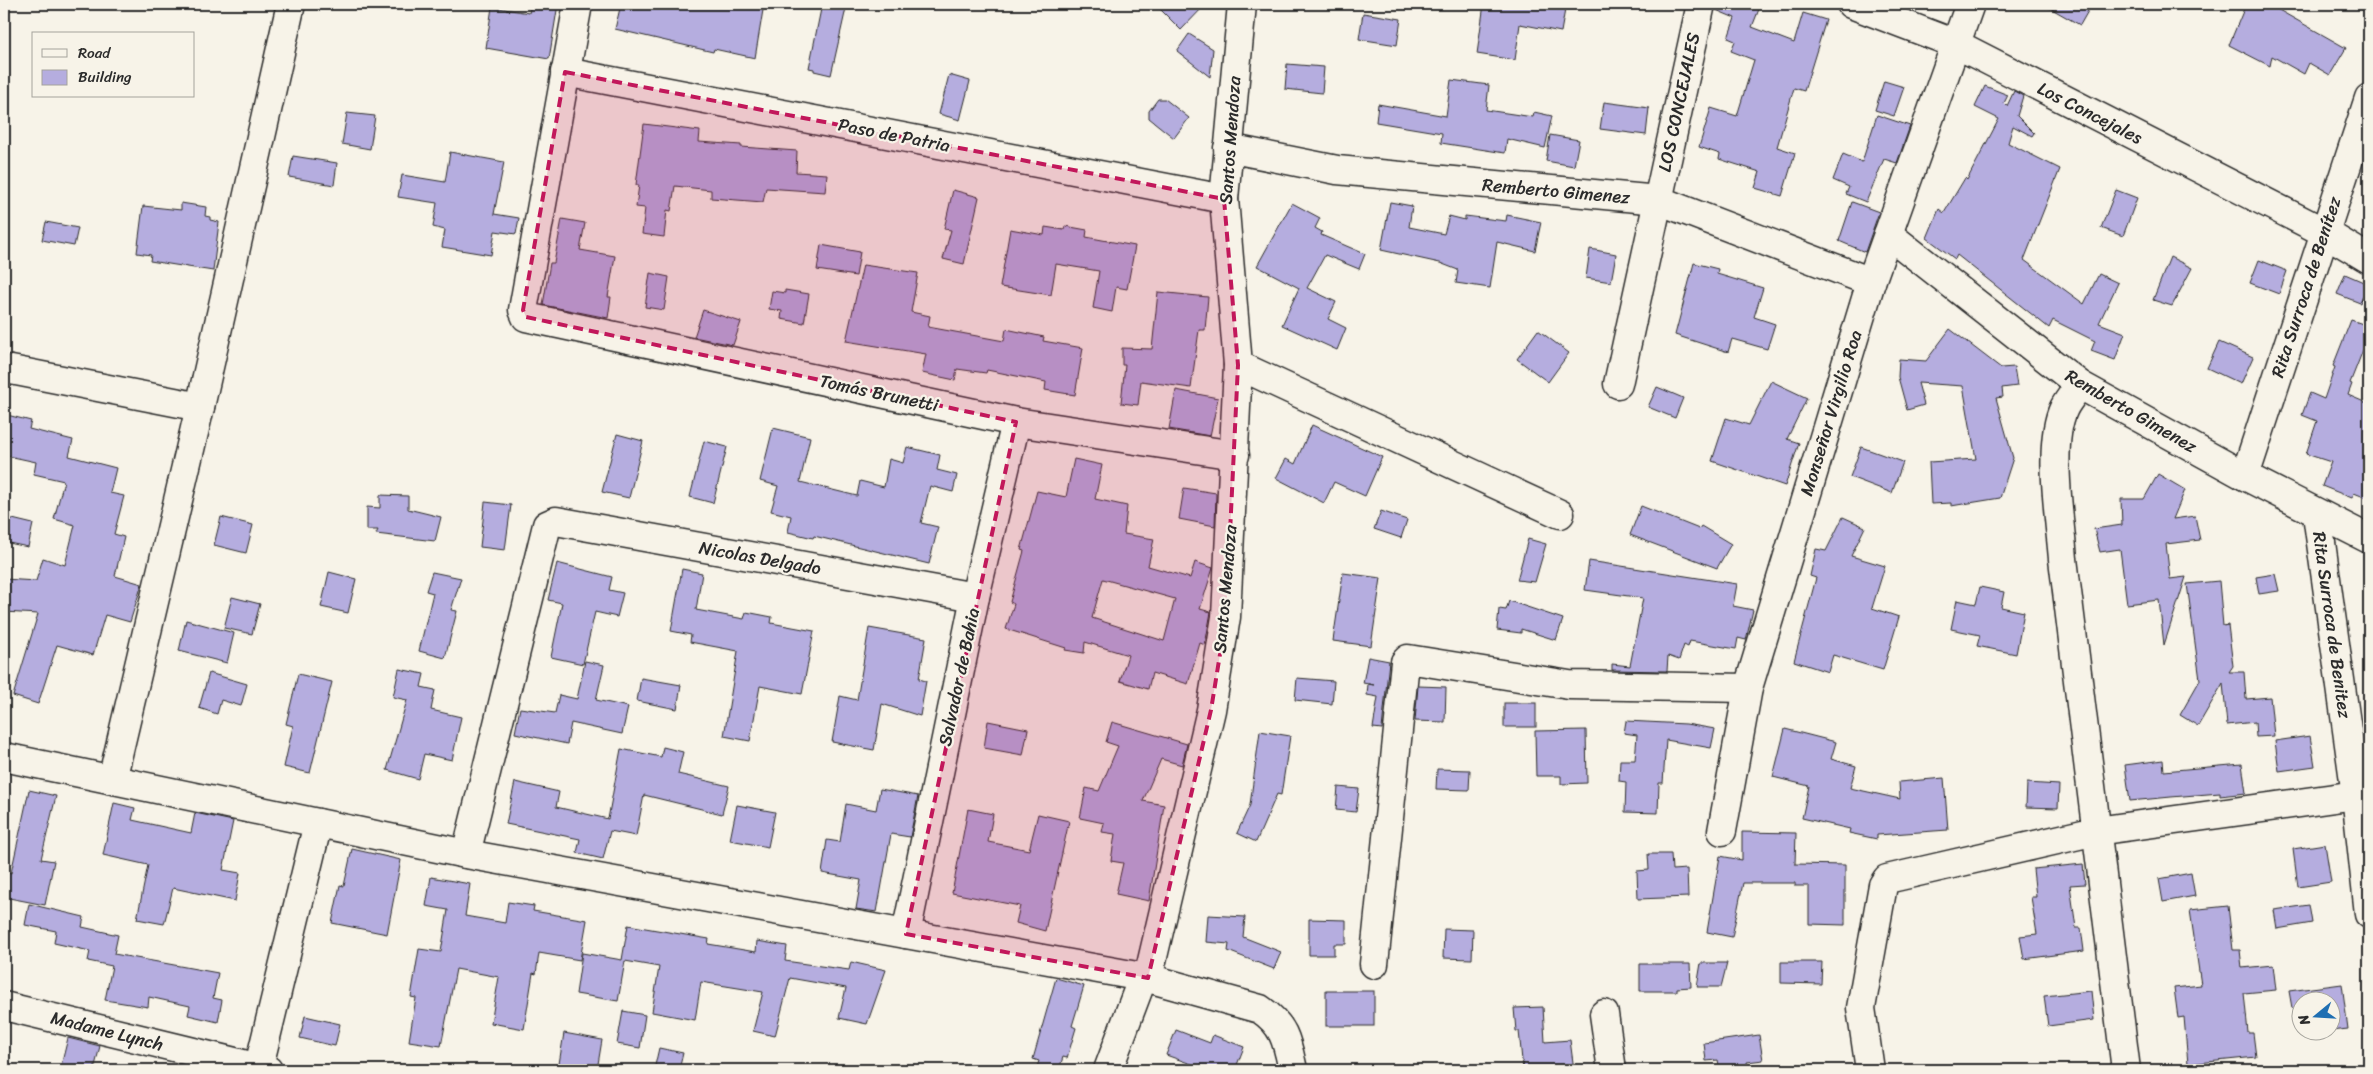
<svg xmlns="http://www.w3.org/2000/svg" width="2373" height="1074" font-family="Sriracha,sans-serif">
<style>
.building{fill:#b5addf;stroke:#2b2b2b;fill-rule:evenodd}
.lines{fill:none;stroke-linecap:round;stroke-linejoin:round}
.street-casing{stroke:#2b2b2b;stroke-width:31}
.secondary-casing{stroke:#2b2b2b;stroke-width:31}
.street{stroke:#f7f3e8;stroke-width:28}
.secondary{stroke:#f7f3e8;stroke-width:28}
.marked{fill:#c2185b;fill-opacity:0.2;stroke:#c2185b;stroke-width:4;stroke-dasharray:10 6;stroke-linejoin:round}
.labels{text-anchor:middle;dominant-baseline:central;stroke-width:4.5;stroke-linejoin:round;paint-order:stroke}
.street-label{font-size:18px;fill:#2b2b2b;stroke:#f7f3e8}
</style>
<rect width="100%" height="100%" fill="#f7f3e8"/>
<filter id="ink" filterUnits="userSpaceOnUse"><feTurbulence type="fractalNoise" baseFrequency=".02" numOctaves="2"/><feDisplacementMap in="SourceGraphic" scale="10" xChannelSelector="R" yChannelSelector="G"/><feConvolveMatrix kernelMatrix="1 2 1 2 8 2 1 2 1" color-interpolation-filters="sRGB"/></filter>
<g filter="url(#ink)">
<g class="building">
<polygon points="531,4 558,4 549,59 486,48 492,7 529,13"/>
<polygon points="621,4 764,4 755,58 714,49 713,52 615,29"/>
<polygon points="822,4 847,4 831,75 814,71 814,69 809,68"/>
<polygon points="1155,4 1206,4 1181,30"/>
<polygon points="1484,4 1566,4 1561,32 1520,24 1515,60 1477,54"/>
<polygon points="1716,4 1761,4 1752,27 1794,43 1803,13 1826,20 1804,91 1794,88 1777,147 1795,153 1782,196 1755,188 1760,172 1719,159 1720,154 1699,147 1711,108 1737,116 1754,60 1731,51 1735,41 1728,38 1735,18 1716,10"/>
<polygon points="2043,4 2092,4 2080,25"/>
<polygon points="2246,4 2279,4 2277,9 2346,48 2330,75 2309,63 2304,74 2272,56 2270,66 2229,45"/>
<polygon points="1363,13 1401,19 1397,45 1359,39"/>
<polygon points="1189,34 1213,49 1210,77 1177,51"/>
<polygon points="1287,64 1324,67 1322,93 1285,89"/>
<polygon points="949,75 970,81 960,120 939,114"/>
<polygon points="1451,80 1489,85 1486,110 1533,117 1534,112 1552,116 1545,148 1507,139 1505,153 1441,143 1442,133 1376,122 1378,104 1446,116"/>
<polygon points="1884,81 1904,87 1894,116 1875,110"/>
<polygon points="1985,86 2008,95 2004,103 2007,106 2014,91 2023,96 2017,116 2034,133 2032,136 2013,126 2008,143 2060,169 2024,260 2084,304 2099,274 2118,283 2099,323 2125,333 2115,360 2091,351 2095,341 2053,320 2049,328 1957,255 1955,259 1927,238 1939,209 1944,213 1965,178 1967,180 1999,119 1975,107"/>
<polygon points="1158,99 1165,99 1189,118 1174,138 1149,118 1149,111"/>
<polygon points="1604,102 1649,108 1646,135 1600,129"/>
<polygon points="347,113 375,116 370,149 342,144"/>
<polygon points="1877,115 1910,126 1897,163 1884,159 1866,202 1846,194 1849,187 1833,180 1843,154 1862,162"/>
<polygon points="644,124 700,131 699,142 741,145 741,147 797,151 796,172 827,174 825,192 766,188 763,202 711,198 711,190 675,186 671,211 667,210 664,237 642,234 645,208 636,207 639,185 636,185"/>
<polygon points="1550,135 1579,140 1574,166 1546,161"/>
<polygon points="450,152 504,162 494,214 519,218 516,234 495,231 491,255 442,247 445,230 433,227 437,203 398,197 402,175 445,182"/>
<polygon points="293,156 337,163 334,185 289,177"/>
<polygon points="953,190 979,197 964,264 943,259 951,230 944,229"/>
<polygon points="2116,190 2137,198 2123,236 2101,228"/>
<polygon points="1390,202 1412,206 1409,227 1444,234 1449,216 1465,220 1465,216 1506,221 1507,215 1541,222 1535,251 1497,242 1490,288 1456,283 1458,270 1440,263 1381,250"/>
<polygon points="1852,202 1879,212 1865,252 1839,241"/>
<polygon points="181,203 206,207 205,216 210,217 210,220 219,222 213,271 150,261 151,255 137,253 143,206 181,210"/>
<polygon points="1292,203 1320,218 1315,228 1322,232 1321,235 1365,254 1359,269 1325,255 1307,288 1336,302 1328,319 1346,328 1337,350 1282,325 1299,288 1257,266"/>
<polygon points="562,219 585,223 580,250 615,256 608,297 611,297 608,318 543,305 550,263 554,263"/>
<polygon points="46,222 78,228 74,246 42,240"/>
<polygon points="1065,226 1087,230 1086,237 1135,246 1127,289 1116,287 1112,312 1093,308 1099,271 1056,264 1051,295 1000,287 1010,229 1044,235 1045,227 1064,230"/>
<polygon points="821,245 860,252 856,276 817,270"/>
<polygon points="1590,249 1616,254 1611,282 1586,278"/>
<polygon points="2170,257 2192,268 2172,306 2153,300"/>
<polygon points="2259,260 2287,271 2279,294 2250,283"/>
<polygon points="1694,263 1718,269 1717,274 1763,288 1754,317 1775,324 1767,349 1732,339 1728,352 1675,335"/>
<polygon points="863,265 918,273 911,312 930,316 928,327 1004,341 1006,329 1044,337 1043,341 1083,348 1075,395 1045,390 1046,382 987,370 986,373 957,369 955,380 922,373 926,354 846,341"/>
<polygon points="650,273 669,277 664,310 645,307"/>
<polygon points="2345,274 2368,284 2360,303 2337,294"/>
<polygon points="785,290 809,294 804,323 781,319 782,311 769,309 772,291 785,293"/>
<polygon points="1158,292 1208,297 1205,330 1199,330 1191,388 1141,381 1138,405 1121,403 1125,365 1122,365 1122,348 1152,349"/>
<polygon points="703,310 741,322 733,345 694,337"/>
<polygon points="2351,320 2369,326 2369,346 2365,345 2350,383 2352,384 2348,395 2369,404 2369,499 2354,493 2352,498 2322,486 2331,462 2306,454 2317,421 2302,415 2310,393 2324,399 2335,367 2333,366"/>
<polygon points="1950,329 2001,368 2014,367 2017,386 2002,388 2003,397 1996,398 2013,458 2000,498 1951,506 1951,503 1931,504 1929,462 1976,459 1963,386 1918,383 1924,405 1907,410 1898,377 1899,359 1926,361"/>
<polygon points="1538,330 1569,353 1548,382 1517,359"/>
<polygon points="2219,342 2253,357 2241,384 2207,368"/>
<polygon points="1771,381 1807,398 1787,439 1799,443 1785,486 1712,461 1726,418 1749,425"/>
<polygon points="1657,387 1683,398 1675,418 1648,407"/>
<polygon points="1176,390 1218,398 1210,436 1169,429"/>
<polygon points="7,415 31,421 29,429 73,440 69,456 116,468 110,493 124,496 114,534 124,537 115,576 142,584 130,622 105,615 93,655 57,645 38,704 13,696 38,614 4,612 4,579 36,581 43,558 65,565 75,525 54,519 64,481 34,474 36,462 4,455 4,428"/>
<polygon points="1312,425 1382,457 1365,496 1334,482 1324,503 1276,478 1286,459 1295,464"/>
<polygon points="773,428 810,437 800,482 857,496 860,481 884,487 889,459 903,463 907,447 940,455 937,470 957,475 953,492 930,486 921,523 938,527 929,564 814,536 813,538 788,532 791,516 771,511 778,486 760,481"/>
<polygon points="617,434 643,441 629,498 602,492"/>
<polygon points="704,441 727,447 713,503 690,497"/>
<polygon points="1861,447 1903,462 1892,493 1850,477"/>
<path d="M1074,459L1102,465L1095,499L1127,506L1124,534L1154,539L1148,566L1190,578L1195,562L1213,568L1200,609L1211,612L1205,645L1200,643L1188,684L1152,673L1148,689L1120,681L1128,655L1085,642L1084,653L1065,650L1066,648L1006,629L1014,604L1010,602L1024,551L1021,550L1037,491L1066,497ZM1103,579L1175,599L1164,641L1092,618Z"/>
<polygon points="2158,474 2185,490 2173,519 2195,516 2200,540 2166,544 2170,579 2186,577 2164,645 2159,600 2127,604 2120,549 2100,552 2094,529 2122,525 2121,499 2144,499"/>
<polygon points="1184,488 1216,493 1215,526 1179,519"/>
<polygon points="380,495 408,496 408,509 441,517 435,541 376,534 378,530 367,530 367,507 380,508"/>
<polygon points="485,502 511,505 505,550 480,547"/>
<polygon points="1641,506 1699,529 1701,526 1731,544 1717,568 1630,535"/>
<polygon points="1381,511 1407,520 1401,538 1374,529"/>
<polygon points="4,517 33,524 28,547 4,542"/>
<polygon points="221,517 253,525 246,553 214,545"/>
<polygon points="1843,517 1865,527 1851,556 1885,566 1872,608 1899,617 1883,670 1833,655 1828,672 1794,661 1816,578 1810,576 1816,549 1826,551"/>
<polygon points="1528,539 1546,544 1535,582 1517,580"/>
<polygon points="1589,561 1737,584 1733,606 1753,610 1746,640 1738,638 1736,649 1690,641 1688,647 1684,645 1679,660 1668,656 1667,671 1612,670 1612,664 1630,666 1643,598 1585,590"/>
<polygon points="557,563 612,577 609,590 623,593 617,617 595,612 583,664 551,657 562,603 548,600"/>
<polygon points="682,569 702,573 696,610 744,619 746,612 772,617 771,623 814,631 802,694 760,686 750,741 724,736 738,651 690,642 691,635 671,631"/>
<polygon points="329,572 356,579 348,613 321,607"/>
<polygon points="432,572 461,578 451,610 457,611 445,658 419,651 433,593 426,591"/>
<polygon points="1343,573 1381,578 1371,646 1333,641"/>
<polygon points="2275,574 2279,591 2259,594 2256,577"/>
<polygon points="2219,581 2223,626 2228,625 2233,666 2229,672 2244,672 2246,699 2270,697 2274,736 2256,737 2255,722 2227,725 2223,683 2198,726 2180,715 2200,680 2187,584"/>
<polygon points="1980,587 2004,592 2001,607 2024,612 2016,654 1977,646 1980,635 1951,629 1957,600 1976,604"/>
<polygon points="232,597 260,604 252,634 224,628"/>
<polygon points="1509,601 1563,619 1556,640 1521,629 1521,633 1497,630 1499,609 1506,610"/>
<polygon points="186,620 234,633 227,663 179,651"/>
<polygon points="869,628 926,638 919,679 926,681 920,716 882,704 874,750 832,742 840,696 857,700"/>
<polygon points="1368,657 1389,661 1382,729 1373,728 1378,697 1367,695 1368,684 1374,685 1363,683"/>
<polygon points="585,661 604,665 596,700 628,707 622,734 571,723 567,744 515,733 520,708 555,713 559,695 577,699"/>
<polygon points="399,669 424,674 421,687 435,690 431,710 461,717 452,760 424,754 418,779 387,770 407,700 393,697"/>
<polygon points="209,673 247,684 241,706 221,700 217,714 199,708"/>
<polygon points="298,674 332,682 310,773 284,767 293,726 286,724"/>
<polygon points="641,678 681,685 677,709 637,701"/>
<polygon points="1297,678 1334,681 1332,704 1295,700"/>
<polygon points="1418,686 1446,687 1445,722 1415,721"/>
<rect x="1504" y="703" width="32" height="24"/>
<polygon points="988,721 1028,729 1023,755 984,748"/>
<polygon points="1626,721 1686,724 1715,729 1711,748 1666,740 1663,783 1659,783 1658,813 1625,812 1626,782 1619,781 1620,760 1635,760 1637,735 1624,733"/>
<polygon points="1112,722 1187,744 1182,765 1161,759 1143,801 1164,805 1149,901 1116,894 1123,863 1111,861 1115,834 1102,832 1104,823 1080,818 1086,788 1099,791 1118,746 1106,742"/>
<polygon points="1785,729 1836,742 1831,759 1856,766 1850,788 1900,799 1899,782 1944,778 1948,830 1877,835 1877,839 1849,833 1850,829 1802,818 1809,786 1773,777"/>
<polygon points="1586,730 1587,783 1561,784 1561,776 1536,776 1535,731"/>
<polygon points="1260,731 1290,736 1281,795 1277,794 1256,842 1237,833 1250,805"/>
<polygon points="2310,736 2315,766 2279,771 2275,741"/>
<polygon points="663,747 683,752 678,774 729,786 722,814 644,795 636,836 610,831 603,859 577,853 580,839 506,824 515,782 559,792 556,807 608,819 621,749 661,757"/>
<polygon points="2163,760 2164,771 2242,764 2246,793 2220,796 2220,793 2171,797 2130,801 2125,765"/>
<polygon points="1437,769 1470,770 1469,790 1436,789"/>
<polygon points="2027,783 2059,785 2058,808 2026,807"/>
<polygon points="1338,787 1359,789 1356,812 1336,810"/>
<polygon points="880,789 918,796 910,837 891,834 877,912 856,909 861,880 822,873 827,840 840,842 846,804 876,810"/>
<polygon points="29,790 56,796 41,859 54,861 45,905 4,897 4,871 11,873"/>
<polygon points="114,803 135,808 132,820 191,833 195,813 233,821 223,870 240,873 235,901 173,888 164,924 137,919 148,865 103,855"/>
<polygon points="737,805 775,812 768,847 730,840"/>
<polygon points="968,809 993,814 988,842 1029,850 1038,814 1069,821 1045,931 1016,923 1020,906 952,893"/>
<polygon points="1742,832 1796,833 1795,864 1845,865 1845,925 1809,924 1809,886 1795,886 1795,883 1743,883 1732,937 1707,932 1720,856 1742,860"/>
<polygon points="2325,844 2331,882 2298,887 2293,849"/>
<polygon points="352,849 401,860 387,934 332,923 340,885 344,886"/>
<polygon points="1648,854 1671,854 1672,870 1687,869 1688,897 1638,899 1637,871 1649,870"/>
<polygon points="2083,864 2085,884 2070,885 2076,928 2081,928 2084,951 2024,959 2020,936 2037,934 2031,897 2036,897 2033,869"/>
<polygon points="2191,873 2195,896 2163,902 2159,879"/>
<polygon points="431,877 470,884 465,916 505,923 508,902 534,906 533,911 587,920 580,960 539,953 536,974 533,973 524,1029 491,1023 499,977 456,969 441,1046 409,1041 416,998 411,997 419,949 441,952 448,910 426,906"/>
<polygon points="29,904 84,917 82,927 118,935 114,954 218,973 213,998 222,1000 218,1022 188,1015 190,1006 149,997 148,1007 105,1000 112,966 88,961 90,951 54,943 56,931 25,925"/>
<polygon points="2309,905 2312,923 2277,929 2274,910"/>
<polygon points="2228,906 2233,950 2240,950 2242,968 2273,965 2276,990 2244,993 2248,1033 2253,1033 2256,1057 2188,1064 2184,1017 2178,1018 2174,988 2201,985 2190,910"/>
<polygon points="1208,915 1245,917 1243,937 1281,952 1274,969 1228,951 1229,944 1206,942"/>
<polygon points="1309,919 1346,920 1346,944 1334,944 1334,955 1309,955"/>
<polygon points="628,925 709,939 708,944 756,952 757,941 787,946 785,961 849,970 851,962 886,970 867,1024 839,1018 846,988 790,978 775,1036 753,1031 763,992 701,982 695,1020 652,1012 659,967 625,961 618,1001 576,994 582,953 622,960"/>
<polygon points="1444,929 1473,930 1472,959 1443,958"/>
<polygon points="1781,962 1822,962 1821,984 1781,983"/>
<polygon points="1701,963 1727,963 1721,987 1697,987"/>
<polygon points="1640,964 1690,964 1691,987 1677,988 1677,991 1640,991"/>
<polygon points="1056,978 1084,986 1072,1026 1076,1028 1067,1058 1063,1057 1059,1070 1036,1070 1039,1061 1033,1059"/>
<polygon points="2342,984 2348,1029 2330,1031 2330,1002 2300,1002 2300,1007 2292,1008 2289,991"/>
<rect x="1326" y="991" width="48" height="35"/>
<polygon points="2091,991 2094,1020 2048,1026 2044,996"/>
<polygon points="1543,1007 1545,1042 1570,1040 1574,1070 1523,1070 1519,1031 1516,1031 1514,1008"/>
<polygon points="623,1011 645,1015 640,1048 617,1044"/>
<polygon points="305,1016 340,1024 335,1046 300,1038"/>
<polygon points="1176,1030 1210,1043 1213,1035 1244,1047 1235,1070 1208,1070 1166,1055"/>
<polygon points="564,1033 602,1040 597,1070 558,1070"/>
<polygon points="1759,1035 1763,1060 1747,1062 1748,1070 1720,1070 1718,1060 1706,1061 1704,1043"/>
<polygon points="68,1038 100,1046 94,1070 60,1070"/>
<polygon points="659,1048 683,1053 679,1070 654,1070"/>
</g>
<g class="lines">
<defs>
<g id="street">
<polyline points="578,4 523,310 526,317 1016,422 1235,455"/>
<polyline points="1851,4 1956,44 2324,232 2369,259"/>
<polyline points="565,72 1224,199"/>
<polyline points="1228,148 1337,170 1658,200 1871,282"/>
<polyline points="1888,234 2080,385 2245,476 2369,539"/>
<polyline points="1238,365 1560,514"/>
<polyline points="6,369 200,407"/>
<polyline points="1618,384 1701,4"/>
<path d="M2080,385C2075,392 2068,400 2064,408C2047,443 2060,520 2063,559L2126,1070"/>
<polyline points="2245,476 2369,98"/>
<polyline points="2317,514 2356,795 2369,914"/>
<polyline points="4,757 466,854 1148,978"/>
<polyline points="112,780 200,407 291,4"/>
<polyline points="1722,831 1748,688 1871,282 1970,4"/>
<polyline points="466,854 547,525 556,521 975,597"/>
<polyline points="906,934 975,597 1016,422"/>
<polyline points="1374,964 1405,662 1408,659 1569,685 1748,688"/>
<polyline points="4,1006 268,1070"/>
<polyline points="1604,1014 1612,1070"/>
<polyline points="258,1070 318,823"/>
<polyline points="1108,1070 1143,977"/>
<polyline points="1870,1070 1861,1008 1883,885 1887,879 2096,831 2356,795"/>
</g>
<path id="secondary" d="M1242,4L1224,199L1238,365L1226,617L1211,710L1148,978L1260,1009C1285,1026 1287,1042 1293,1070"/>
</defs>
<use href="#street" class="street-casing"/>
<use href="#secondary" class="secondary-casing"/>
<use href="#street" class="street"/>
<use href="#secondary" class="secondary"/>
</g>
</g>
<path class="marked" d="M565,72L1224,199L1238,365L1226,617L1211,710L1148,978L906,934L1016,422L526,317L523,310Z"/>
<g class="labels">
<g class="street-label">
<text transform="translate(1679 102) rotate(-78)">LOS CONCEJALES</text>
<text transform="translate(2090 113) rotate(27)">Los Concejales</text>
<text transform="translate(894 135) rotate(11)">Paso de Patria</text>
<text transform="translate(1230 140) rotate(-86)">Santos Mendoza</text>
<text transform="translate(1556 191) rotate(5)">Remberto Gimenez</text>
<text transform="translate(2306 287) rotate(-72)">Rita Surroca de Benítez</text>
<text transform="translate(879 393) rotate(12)">Tomás Brunetti</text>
<text transform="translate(2131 411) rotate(30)">Remberto Gimenez</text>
<text transform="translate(1831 413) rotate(-73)">Monseñor Virgilio Roa</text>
<text transform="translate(760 558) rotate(10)">Nicolas Delgado</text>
<text transform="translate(1225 589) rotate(-85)">Santos Mendoza</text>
<text transform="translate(2332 625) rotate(82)">Rita Surroca de Benitez</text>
<text transform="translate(959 677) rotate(-78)">Salvador de Bahia</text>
<text transform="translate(107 1031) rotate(14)">Madame Lynch</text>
</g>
</g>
<rect width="2373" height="1074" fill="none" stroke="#f7f3e8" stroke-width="20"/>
<rect x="10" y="10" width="2353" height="1054" fill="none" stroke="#2b2b2b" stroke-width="2" filter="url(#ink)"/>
<rect x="32" y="32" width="162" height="65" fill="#f7f3e8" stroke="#a5a39c"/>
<rect x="42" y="49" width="25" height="8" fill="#f7f3e8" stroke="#a5a39c"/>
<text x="78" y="58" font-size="15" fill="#2b2b2b">Road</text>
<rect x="42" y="70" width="25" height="15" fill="#b5addf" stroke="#a5a39c"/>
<text x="78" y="82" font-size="15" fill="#2b2b2b">Building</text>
<g transform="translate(2316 1016) rotate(252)"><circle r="24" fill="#f7f3e8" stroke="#a5a39c"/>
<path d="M0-4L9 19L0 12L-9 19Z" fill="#1f6fb2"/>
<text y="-8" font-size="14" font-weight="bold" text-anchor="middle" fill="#2b2b2b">N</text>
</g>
</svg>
